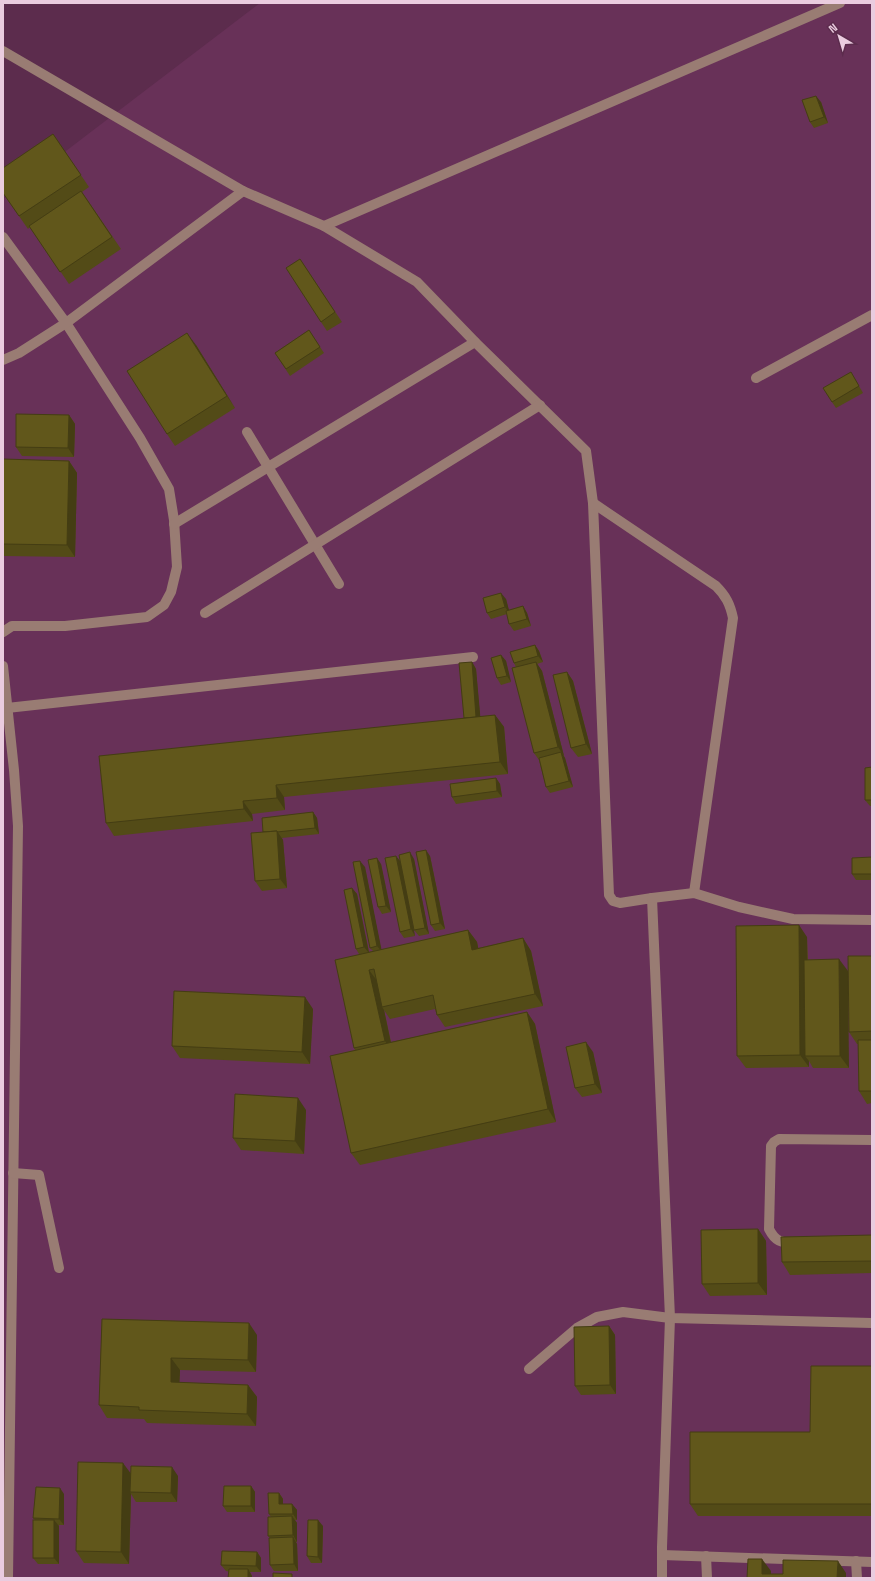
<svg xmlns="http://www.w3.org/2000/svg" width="875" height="1581" font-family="'Space Grotesk',sans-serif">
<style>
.built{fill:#683158}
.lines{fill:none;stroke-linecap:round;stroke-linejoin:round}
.minor{stroke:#997c73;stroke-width:10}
.wall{fill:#534b17}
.shaded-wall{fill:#443d13}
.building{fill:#61571b;stroke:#443d13}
</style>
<rect width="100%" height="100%" fill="#5c2c4d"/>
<polygon class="built" points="260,3 872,3 872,1578 3,1578 3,199"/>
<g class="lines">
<g class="minor">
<polyline points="3,51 243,191 324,226 417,282 475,342 586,451 593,503 609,895 613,901 620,903 652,898 670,1318 662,1547 662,1578"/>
<polyline points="324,226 840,3"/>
<polyline points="3,237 66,323 140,438 169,489 174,520 177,567 171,592 164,605 147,617 65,626 12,626 3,632"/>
<polyline points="3,360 19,353 66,323 243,191"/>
<polyline points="756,378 872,315"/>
<polyline points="247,432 339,584"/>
<path d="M593,503L716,586C726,596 730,604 733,618L694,893"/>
<polyline points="174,524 475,342"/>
<polyline points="205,613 540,405"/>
<polyline points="3,666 14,770 18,826 8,1578"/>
<polyline points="7,708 473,657"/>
<polyline points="652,898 694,893 739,907 793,919 872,920"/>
<polyline points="13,1173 39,1175 59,1268"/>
<path d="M794,1243C781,1243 775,1241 769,1229L771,1146L774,1142L779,1139L872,1140"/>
<polyline points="529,1369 577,1328 597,1317 623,1312 670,1318 872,1323"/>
<polyline points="662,1555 872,1562"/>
<polyline points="706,1556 707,1578"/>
<polyline points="856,1561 857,1578"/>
</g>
</g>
<g class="wall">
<polygon points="821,102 828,123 814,128 810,122"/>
<polygon points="53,134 89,187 82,192 121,249 69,284 30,227 28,229 3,193"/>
<polygon points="300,259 342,322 327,331 321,322"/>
<polygon points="309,330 324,353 290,376 275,353"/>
<polygon points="196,345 235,408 175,446 167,434"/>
<polygon points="855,379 863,393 836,408 832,402"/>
<polygon points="69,415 75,424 74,457 22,456 16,447"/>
<polygon points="3,459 69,461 77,473 75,557 3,556"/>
<polygon points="506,599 509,611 523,606 527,613 531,626 514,631 509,624 507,614 491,619 487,613"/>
<polygon points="535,645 539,651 543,662 537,664 542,671 564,756 565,758 573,787 550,793 546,787 539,760 534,753 516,667 514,663"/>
<polygon points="501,655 506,661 511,682 501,685 497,678"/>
<polygon points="472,662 476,669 480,717 495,715 504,727 508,774 284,797 285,810 252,814 253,821 114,836 106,823 464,718"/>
<polygon points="567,672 573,681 592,754 578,757 571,748"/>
<polygon points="872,767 872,806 870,806 865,800"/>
<polygon points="496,778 500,784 502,797 456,804 452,797"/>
<polygon points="313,812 317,818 319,834 282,838 283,840 287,888 262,891 255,881 263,832"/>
<polygon points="396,856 415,936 404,938 400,932"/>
<polygon points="430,856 445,929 435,931 431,925"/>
<polygon points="872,857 872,880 856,880 852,874"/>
<polygon points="414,859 429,934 419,936 414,930"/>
<polygon points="381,864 391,912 382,914 378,907"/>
<polygon points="365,867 381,950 468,930 477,942 478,948 523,938 531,951 543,1006 445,1027 437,1015 435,1009 390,1019 384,1010 391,1042 527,1012 535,1024 556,1122 360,1165 351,1153 355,1050 354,1048 359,954 356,949 352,888 357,894 369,952 373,951 370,948"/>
<polygon points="872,921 872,1103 867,1104 859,1091 858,1044 857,1044 849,1032 872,956"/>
<polygon points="807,937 808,960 849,1068 813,1068 809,1061 809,1067 746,1068 737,1056"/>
<polygon points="313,1009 310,1064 180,1058 172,1046"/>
<polygon points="593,1052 602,1093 582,1097 575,1088"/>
<polygon points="306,1110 304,1154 241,1150 233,1138"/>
<polygon points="758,1229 766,1241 767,1295 710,1296 702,1284"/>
<polygon points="872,1235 872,1273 790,1275 782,1262"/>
<polygon points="102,1319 257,1335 256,1372 180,1370 179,1383 248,1385 257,1397 256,1426 147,1423 144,1419 107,1418 99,1405"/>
<polygon points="609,1326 615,1335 616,1394 581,1395 575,1386"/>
<polygon points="872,1366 872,1516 698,1516 690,1504 810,1432"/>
<polygon points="131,1474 178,1476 177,1502 136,1502 131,1494 129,1564 84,1563 76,1551"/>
<polygon points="251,1486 255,1492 255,1512 227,1512 223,1506"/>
<polygon points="279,1493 283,1499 283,1504 292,1504 297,1510 297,1520 295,1520 297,1523 297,1542 296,1542 297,1544 298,1571 274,1571 270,1565 270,1538 268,1536 271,1517 269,1514"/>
<polygon points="64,1494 64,1525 58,1525 59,1526 59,1564 38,1564 33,1558 35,1520 33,1518"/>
<polygon points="323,1526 322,1563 311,1563 307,1556"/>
<polygon points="257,1552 261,1558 261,1572 250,1572 252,1576 226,1571 221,1565"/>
</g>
<g class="shaded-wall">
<polygon points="816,96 821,102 828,123 824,117"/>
<polygon points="187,333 196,345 235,408 227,396"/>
<polygon points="69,415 75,424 74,457 68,448"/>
<polygon points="69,461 77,473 75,557 67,545"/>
<polygon points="501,593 506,599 510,614 505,607"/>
<polygon points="523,606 527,613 531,626 527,619"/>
<polygon points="535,645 539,651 543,662 538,656"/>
<polygon points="501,655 506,661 511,682 507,676"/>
<polygon points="472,662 476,669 481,724 476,718"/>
<polygon points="536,662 542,671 564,756 558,747"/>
<polygon points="567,672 573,681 592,754 586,744"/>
<polygon points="495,715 504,727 508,774 500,762"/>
<polygon points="561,752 565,758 573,787 569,781"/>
<polygon points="496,778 500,784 502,797 497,791"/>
<polygon points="276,785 284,797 285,810 277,798"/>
<polygon points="243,801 252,814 253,821 244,809"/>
<polygon points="313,812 317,818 319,834 315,828"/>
<polygon points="277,831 283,840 287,888 280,879"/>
<polygon points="426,850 430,856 445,929 440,923"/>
<polygon points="410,852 414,859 429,934 425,928"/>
<polygon points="396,856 401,862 415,936 411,929"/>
<polygon points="377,858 381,864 391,912 386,906"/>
<polygon points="360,861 365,867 382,952 377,946"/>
<polygon points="352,888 357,894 369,953 364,947"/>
<polygon points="799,925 807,937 808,1056 805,1056 809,1061 809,1067 800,1055"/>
<polygon points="468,930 477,942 481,962 472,950"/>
<polygon points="523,938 531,951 543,1006 535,994"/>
<polygon points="839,959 848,971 849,1068 840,1056"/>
<polygon points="369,970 378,982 382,1007 384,1010 393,1053 385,1041"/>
<polygon points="305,997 313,1009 310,1064 302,1052"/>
<polygon points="527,1012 535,1024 556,1122 548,1109"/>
<polygon points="586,1042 593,1052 602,1093 595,1084"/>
<polygon points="298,1098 306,1110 304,1154 295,1141"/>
<polygon points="758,1229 766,1241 767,1295 758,1283"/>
<polygon points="249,1323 257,1335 256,1372 248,1360"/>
<polygon points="609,1326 615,1335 616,1394 610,1385"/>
<polygon points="171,1358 180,1370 179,1394 171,1382"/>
<polygon points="248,1385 257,1397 256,1426 247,1414"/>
<polygon points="123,1463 132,1475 130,1492 131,1494 129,1564 121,1552"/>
<polygon points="172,1467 178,1476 177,1502 171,1493"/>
<polygon points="251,1486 255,1492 255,1512 251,1506"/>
<polygon points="60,1488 64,1494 64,1525 59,1519"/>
<polygon points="279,1493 283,1499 283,1510 279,1504"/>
<polygon points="292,1504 297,1510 297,1520 293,1514"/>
<polygon points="292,1516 297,1523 297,1542 293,1535"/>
<polygon points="54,1520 59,1526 59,1564 54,1558"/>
<polygon points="318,1520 323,1526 322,1563 318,1557"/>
<polygon points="293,1537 297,1544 298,1571 294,1564"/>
<polygon points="257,1552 261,1558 261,1572 256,1566"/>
<polygon points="762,1559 771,1571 771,1578 762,1574"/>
<polygon points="838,1561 846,1573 846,1578 837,1578"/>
<polygon points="248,1569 252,1576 252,1578 248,1578"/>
</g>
<g class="building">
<polygon points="816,96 824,117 810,122 802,100"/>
<polygon points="53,134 81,175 19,216 3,193 3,168"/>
<polygon points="81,191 112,237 60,272 29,226"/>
<polygon points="300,259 335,312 321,322 286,268"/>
<polygon points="309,330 320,347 286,369 275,353"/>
<polygon points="187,333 227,396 167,434 127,371"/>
<polygon points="851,372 859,386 832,402 823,388"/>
<polygon points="16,414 69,415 68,448 16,447"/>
<polygon points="3,459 69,461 67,545 3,544"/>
<polygon points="501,593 505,607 487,613 483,598"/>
<polygon points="523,606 527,619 509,624 506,611"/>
<polygon points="535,645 538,656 514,663 510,652"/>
<polygon points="501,655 507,676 497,678 491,658"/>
<polygon points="472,662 476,717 464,718 459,663"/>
<polygon points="536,662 558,747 534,753 512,668"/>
<polygon points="567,672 586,744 571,748 553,675"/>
<polygon points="495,715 500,762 276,785 277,798 243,801 244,809 106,823 99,756"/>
<polygon points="561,752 569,781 546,787 539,758"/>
<polygon points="872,767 872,800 865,800 865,768"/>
<polygon points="496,778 497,791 452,797 450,784"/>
<polygon points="313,812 315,828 277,832 277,831 263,832 262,818"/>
<polygon points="277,831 280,879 255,881 251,833"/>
<polygon points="426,850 440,923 431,925 416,852"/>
<polygon points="410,852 425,928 414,930 399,855"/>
<polygon points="396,856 411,929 400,932 385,858"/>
<polygon points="872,857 872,874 852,874 852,858"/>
<polygon points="377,858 386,906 378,907 368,860"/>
<polygon points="360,861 377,946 370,948 353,862"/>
<polygon points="352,888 364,947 356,949 344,890"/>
<polygon points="872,921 872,1031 849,1032 848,956 872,956"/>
<polygon points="799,925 800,1055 737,1056 736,926"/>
<polygon points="468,930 472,950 523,938 535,994 437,1015 433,995 382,1007 374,969 369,970 385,1041 354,1048 335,960"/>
<polygon points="839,959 840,1056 805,1056 804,960"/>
<polygon points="174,991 305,997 302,1052 172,1046"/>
<polygon points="527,1012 548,1109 351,1153 330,1056"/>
<polygon points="858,1040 872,1040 872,1091 859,1091"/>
<polygon points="586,1042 595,1084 575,1088 566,1047"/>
<polygon points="235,1094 298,1098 295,1141 233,1138"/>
<polygon points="758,1229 758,1283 702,1284 701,1230"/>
<polygon points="872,1235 872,1261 782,1262 781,1237"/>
<polygon points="102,1319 249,1323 248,1360 171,1358 171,1382 248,1385 247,1414 139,1410 139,1407 99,1405"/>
<polygon points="609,1326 610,1385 575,1386 574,1327"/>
<polygon points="811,1366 872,1366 872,1504 690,1504 690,1432 810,1432"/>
<polygon points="78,1462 123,1463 121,1552 76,1551"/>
<polygon points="131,1466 172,1467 171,1493 130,1492"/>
<polygon points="224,1486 251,1486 251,1506 223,1506"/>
<polygon points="36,1487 60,1488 59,1519 33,1518"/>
<polygon points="268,1493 279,1493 279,1504 292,1504 293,1514 269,1514"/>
<polygon points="292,1516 293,1535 268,1536 268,1517"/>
<rect x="33" y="1520" width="21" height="38"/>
<polygon points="308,1520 318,1520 318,1557 307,1556"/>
<polygon points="293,1537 294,1564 270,1565 269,1538"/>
<polygon points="222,1551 257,1552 256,1566 221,1565"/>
<polygon points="748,1559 762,1559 762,1574 783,1574 783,1560 838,1561 837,1578 747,1578"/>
<polygon points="229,1569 248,1569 248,1578 228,1578"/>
<polygon points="273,1573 292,1574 292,1578 273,1578"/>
</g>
<rect width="875" height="1581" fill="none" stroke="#eaccdf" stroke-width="8"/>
<g transform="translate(839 36) rotate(322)" stroke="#5c2c4d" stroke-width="3" paint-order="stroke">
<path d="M0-3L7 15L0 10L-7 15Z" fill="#eaccdf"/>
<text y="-6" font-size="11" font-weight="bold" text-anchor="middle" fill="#eaccdf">N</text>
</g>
</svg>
